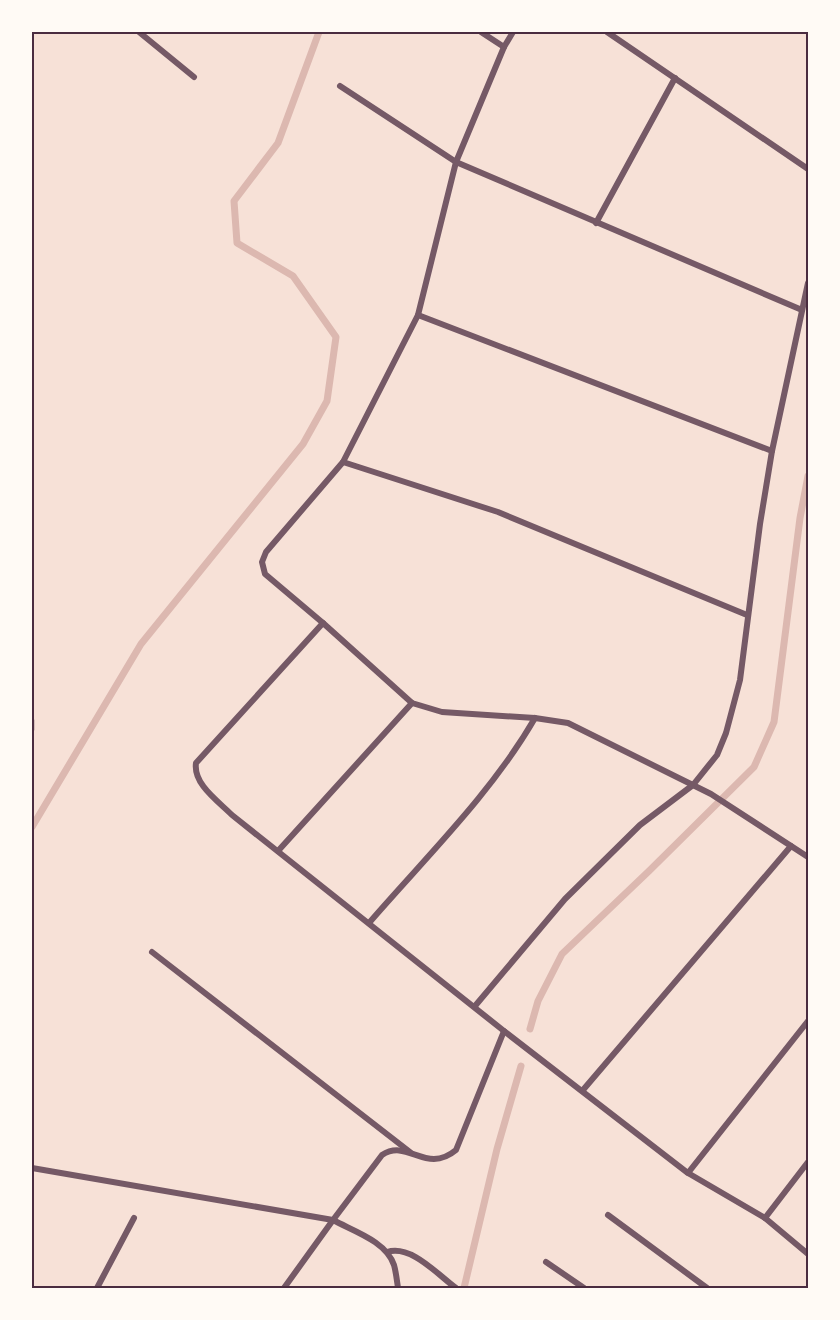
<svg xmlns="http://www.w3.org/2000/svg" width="840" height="1320" font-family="Montserrat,sans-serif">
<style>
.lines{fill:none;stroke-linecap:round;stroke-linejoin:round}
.stream{stroke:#dcb8b0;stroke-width:7}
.service{stroke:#755966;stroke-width:4.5}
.minor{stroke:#755966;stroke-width:6}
.neatline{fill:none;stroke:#4a2c40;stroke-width:2}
</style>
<rect width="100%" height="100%" fill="#f7e1d7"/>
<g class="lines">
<g class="stream">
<polyline points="32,827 141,644 303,444 327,401 336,337 293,276 237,243 234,201 278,143 319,32"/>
<polyline points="530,1029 538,1001 562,954 649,871 754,767 774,722 800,518 808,476"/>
<polyline points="464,1288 497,1149 521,1066"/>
</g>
<polyline class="service" points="32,720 32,730"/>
<g class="minor">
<polyline points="139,32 194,77"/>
<polyline points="481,32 504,47"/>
<polyline points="513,32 504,47 456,162 418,315 343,462 266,552 262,562 265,574 323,623 412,703 442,712 535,718 568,723 711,794 808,857"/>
<polyline points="607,32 808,169"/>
<polyline points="340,86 456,162 802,310"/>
<polyline points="596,223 675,78"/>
<polyline points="418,315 772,451"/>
<polyline points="343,462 498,512 747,615"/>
<path d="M323,623L196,763C193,784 218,801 232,815L504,1031L688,1173L765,1218L808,1254"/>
<polyline points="278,851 412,703"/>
<path d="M369,923C426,857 491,794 535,718"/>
<polyline points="152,952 410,1152"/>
<polyline points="475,1006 565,899 640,825 693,785 717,755 726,733 740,680 760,524 772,451 808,283"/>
<polyline points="583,1090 791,846"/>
<path d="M32,1168L333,1220L382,1155C408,1138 426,1175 456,1150L504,1031"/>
<polyline points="688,1173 808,1021"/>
<polyline points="608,1215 707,1288"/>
<polyline points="765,1218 808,1162"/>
<path d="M387,1252C411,1244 438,1275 456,1288"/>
<polyline points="546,1262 584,1288"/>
<polyline points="97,1288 134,1218"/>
<path d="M284,1288L333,1220C353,1231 386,1241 394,1265C396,1272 397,1281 398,1288"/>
</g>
</g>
<rect width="840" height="1320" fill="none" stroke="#fffaf5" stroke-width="66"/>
<rect x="33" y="33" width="774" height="1254" class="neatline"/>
</svg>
